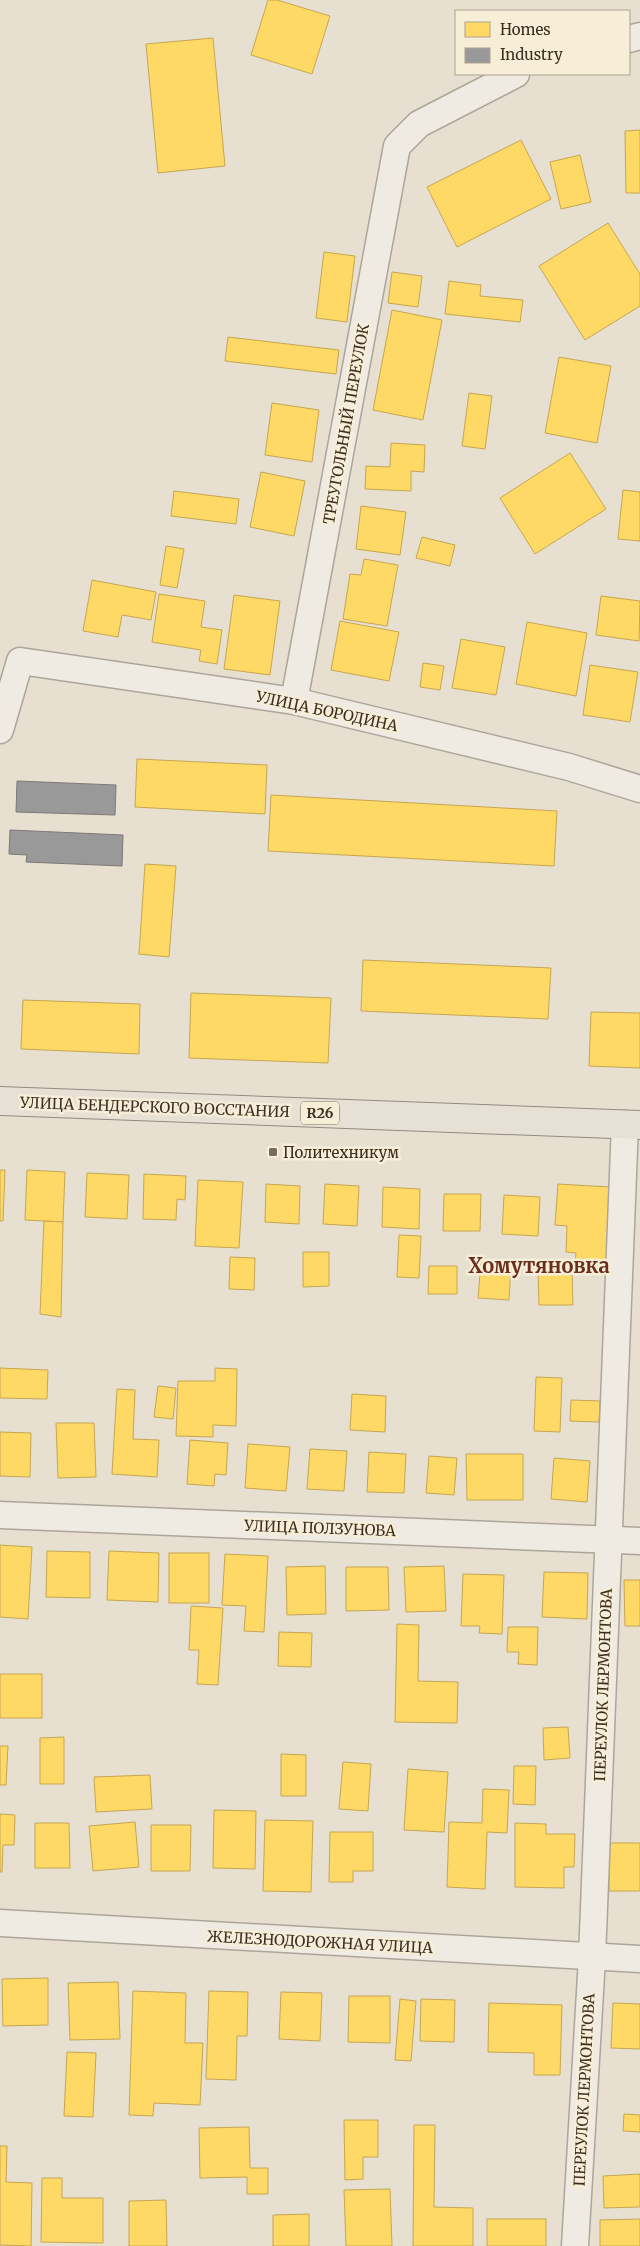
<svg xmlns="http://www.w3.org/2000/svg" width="640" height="2246" font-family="Merriweather,serif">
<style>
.homes{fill:#ffd966;stroke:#c5a651}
.industry{fill:#999;stroke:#7d7975}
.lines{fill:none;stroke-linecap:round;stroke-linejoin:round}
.street-casing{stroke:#ada599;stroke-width:29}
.primary-casing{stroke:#928b80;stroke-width:30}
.street{stroke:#efebe3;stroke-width:26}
.primary{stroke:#e6e1d4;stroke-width:28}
.poi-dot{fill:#786c5e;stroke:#f7eed8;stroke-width:2}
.labels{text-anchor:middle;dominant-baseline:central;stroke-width:5;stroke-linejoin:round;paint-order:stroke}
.shield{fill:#f7eed8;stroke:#756857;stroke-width:1}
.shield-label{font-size:14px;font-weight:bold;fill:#3d2e20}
.street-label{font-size:15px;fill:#3d2e20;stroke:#f7eed8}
.poi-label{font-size:15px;fill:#3d2e20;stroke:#f7eed8;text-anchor:start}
.district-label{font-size:20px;font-weight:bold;fill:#6b2e1e;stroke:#f7eed8}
</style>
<rect width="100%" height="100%" fill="#e7e0d1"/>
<g class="homes">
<polygon points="268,0 277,0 330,16 312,74 251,55"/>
<polygon points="213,38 225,166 158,173 146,44"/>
<polygon points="640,130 640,193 626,193 625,131"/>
<polygon points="521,140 551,199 457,247 427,187"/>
<polygon points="580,155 591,202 561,209 550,162"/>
<polygon points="608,223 640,274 640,306 585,340 539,266"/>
<polygon points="324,252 355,256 347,322 316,318"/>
<polygon points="392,272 422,276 418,307 388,303"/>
<polygon points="449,281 481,285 480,296 523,300 520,322 445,314"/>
<polygon points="392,310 442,320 423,420 373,410"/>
<polygon points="228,337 339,350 336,374 225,361"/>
<polygon points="559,357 611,366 597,443 545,433"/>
<polygon points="469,393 492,396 485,449 462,446"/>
<polygon points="272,403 319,410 312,462 265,455"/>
<polygon points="391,443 425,445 424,472 411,471 411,491 365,489 366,466 390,467"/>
<polygon points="570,453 606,509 535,554 500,498"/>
<polygon points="261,472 305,481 294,536 250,527"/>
<polygon points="623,490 640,492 640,541 618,539"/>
<polygon points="174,491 239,499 236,524 171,516"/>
<polygon points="361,506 406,512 400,555 356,549"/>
<polygon points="422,537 455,545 450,566 416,558"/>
<polygon points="166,546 184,549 177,588 160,585"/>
<polygon points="364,559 398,565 387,626 343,619 350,574 361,575"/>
<polygon points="92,580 156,592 151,620 122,615 118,637 83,631"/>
<polygon points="159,594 205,601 201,627 222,630 217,664 199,661 201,650 152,642"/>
<polygon points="234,595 280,601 270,675 224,669"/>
<polygon points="601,596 640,601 639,641 596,635"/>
<polygon points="340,621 399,632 389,681 331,670"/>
<polygon points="527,622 587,633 576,696 516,684"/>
<polygon points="461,639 505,647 496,695 452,688"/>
<polygon points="423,663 444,666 440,690 420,687"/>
<polygon points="590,665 638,672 630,722 583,715"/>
<polygon points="137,759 267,765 265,814 135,807"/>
<polygon points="271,795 557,811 554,866 268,851"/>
<polygon points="145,864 176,866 169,957 139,954"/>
<polygon points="363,960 551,968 548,1019 361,1011"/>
<polygon points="191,993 331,998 328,1063 189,1058"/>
<polygon points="23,1000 140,1004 139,1054 21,1049"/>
<polygon points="591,1012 640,1013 640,1068 589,1066"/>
<polygon points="0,1170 5,1170 3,1221 0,1221"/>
<polygon points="27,1170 65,1172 63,1222 25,1220"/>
<polygon points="87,1173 129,1175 127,1219 85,1217"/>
<polygon points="144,1174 186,1176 185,1200 177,1199 176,1220 143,1219"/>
<polygon points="198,1180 243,1182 239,1248 195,1246"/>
<polygon points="266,1184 300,1186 299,1224 265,1222"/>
<polygon points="325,1184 359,1186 357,1226 323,1224"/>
<polygon points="558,1184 610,1187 606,1267 575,1265 576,1253 566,1252 567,1226 555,1225"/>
<polygon points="383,1187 420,1189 419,1229 382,1227"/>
<polygon points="444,1194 481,1194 480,1231 443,1231"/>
<polygon points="504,1195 540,1197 538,1236 502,1234"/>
<polygon points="44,1221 63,1222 61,1317 40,1314"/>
<polygon points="399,1235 421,1236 419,1278 397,1277"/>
<polygon points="303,1252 329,1252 329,1286 303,1287"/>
<polygon points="230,1257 255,1258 254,1290 229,1289"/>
<polygon points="481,1262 511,1264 509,1300 478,1298"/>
<polygon points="429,1266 457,1266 457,1294 428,1294"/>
<polygon points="538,1271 572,1271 573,1305 539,1305"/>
<polygon points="0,1368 48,1370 47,1399 0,1398"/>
<polygon points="215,1368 237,1369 236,1426 213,1425 213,1437 176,1436 178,1381 215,1381"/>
<polygon points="536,1377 562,1378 560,1432 534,1431"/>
<polygon points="158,1386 176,1388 173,1419 154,1417"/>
<polygon points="117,1389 135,1390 133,1439 159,1440 157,1477 112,1474"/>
<polygon points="352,1394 386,1396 385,1432 350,1430"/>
<polygon points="571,1400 600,1401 599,1422 570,1421"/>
<polygon points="56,1423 94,1423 96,1477 58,1478"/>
<polygon points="0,1432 31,1433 30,1477 0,1476"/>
<polygon points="190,1440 228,1443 226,1475 215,1474 214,1486 187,1484"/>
<polygon points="248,1444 290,1447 286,1491 245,1488"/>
<polygon points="310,1449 347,1451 344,1491 307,1489"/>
<polygon points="369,1452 406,1454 404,1493 367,1492"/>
<polygon points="466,1454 523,1454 523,1500 467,1500"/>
<polygon points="429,1456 457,1458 454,1495 426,1493"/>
<polygon points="554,1458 590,1461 587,1502 551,1499"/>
<polygon points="0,1545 32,1547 28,1619 0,1617"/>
<polygon points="47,1551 90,1552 90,1598 46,1597"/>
<polygon points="109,1551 159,1553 158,1602 107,1600"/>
<rect x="169" y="1553" width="40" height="50"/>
<polygon points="225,1554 268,1556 264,1632 244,1631 246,1606 222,1605"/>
<polygon points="325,1566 326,1614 287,1615 286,1567"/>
<polygon points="444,1566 446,1611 406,1612 404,1567"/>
<polygon points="346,1567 388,1567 389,1610 346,1611"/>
<polygon points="544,1572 588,1573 587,1619 542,1617"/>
<polygon points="463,1574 504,1575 502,1634 479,1633 480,1626 461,1626"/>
<polygon points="624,1580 640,1580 640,1626 625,1626"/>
<polygon points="191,1606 223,1608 218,1685 197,1684 199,1650 189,1650"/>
<polygon points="397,1624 419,1625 418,1681 458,1682 457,1723 395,1722"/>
<polygon points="508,1627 538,1627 537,1665 518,1664 519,1652 507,1652"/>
<polygon points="279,1632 312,1633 311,1667 278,1666"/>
<rect x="0" y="1674" width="42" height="44"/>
<polygon points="568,1727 570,1758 544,1760 543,1728"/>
<polygon points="64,1737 64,1784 40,1784 40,1738"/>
<polygon points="0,1746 8,1746 6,1785 0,1785"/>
<polygon points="281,1754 306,1755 306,1796 281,1796"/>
<polygon points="343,1762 371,1764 368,1811 339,1809"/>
<polygon points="514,1766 536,1766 535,1805 513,1804"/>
<polygon points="408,1769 448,1772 444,1832 404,1830"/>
<polygon points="150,1775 152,1809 96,1812 94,1777"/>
<polygon points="483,1789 509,1790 507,1833 487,1832 485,1889 447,1887 449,1822 482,1823"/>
<polygon points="214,1810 256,1811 255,1869 213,1868"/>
<polygon points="0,1814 15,1815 14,1845 3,1845 2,1872 0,1872"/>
<polygon points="265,1820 313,1821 311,1892 263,1891"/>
<polygon points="135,1822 139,1867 93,1871 89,1826"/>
<polygon points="35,1823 69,1823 70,1868 35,1868"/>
<polygon points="515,1823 546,1824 546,1834 575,1834 574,1867 564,1867 564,1888 515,1887"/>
<polygon points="151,1825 191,1825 190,1871 151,1871"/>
<polygon points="330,1832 373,1832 373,1871 353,1871 353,1882 329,1882"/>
<rect x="609" y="1843" width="31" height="48"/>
<polygon points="48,1978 48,2025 3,2026 2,1979"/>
<polygon points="118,1982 120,2039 70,2040 68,1983"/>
<polygon points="133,1991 186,1993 185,2043 203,2043 200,2105 154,2103 153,2116 129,2115"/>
<polygon points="209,1991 248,1992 247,2036 237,2036 236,2080 206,2079"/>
<polygon points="281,1992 322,1993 320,2041 279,2039"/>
<polygon points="349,1996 390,1996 390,2043 348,2042"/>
<polygon points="400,1999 416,2001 411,2061 395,2060"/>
<polygon points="421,1999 455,2000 454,2042 420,2041"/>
<polygon points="489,2003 562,2005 560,2075 534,2075 534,2053 488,2052"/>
<polygon points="613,2003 640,2004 640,2049 611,2048"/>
<polygon points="67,2052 96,2053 93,2117 64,2116"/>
<polygon points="624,2114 640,2115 640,2132 623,2131"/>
<polygon points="344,2120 378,2120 378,2157 363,2157 363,2179 345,2180"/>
<polygon points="414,2125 435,2125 434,2207 473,2208 473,2246 413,2246"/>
<polygon points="249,2127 250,2168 268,2168 268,2194 247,2194 247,2177 200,2178 199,2128"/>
<polygon points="0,2146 7,2146 6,2182 32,2183 31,2246 0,2245"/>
<polygon points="640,2174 640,2207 604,2208 603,2176"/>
<polygon points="42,2178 62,2178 62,2198 103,2198 103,2243 41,2242"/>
<polygon points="390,2189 392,2246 346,2246 344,2190"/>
<polygon points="166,2200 167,2246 129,2246 129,2201"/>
<polygon points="309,2214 309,2246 273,2246 273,2215"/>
<rect x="487" y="2219" width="59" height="27"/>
<polygon points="640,2219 640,2246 600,2246 600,2220"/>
</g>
<g class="industry">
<polygon points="17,781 116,785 115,815 16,812"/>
<polygon points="10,830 123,835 122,866 26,862 27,855 9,854"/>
</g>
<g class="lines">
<defs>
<g id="street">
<polyline points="629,39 640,36"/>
<polyline points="294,701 397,146 419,124 516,74"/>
<polyline points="0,730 20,661 294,701 569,767 640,789"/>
<polyline points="0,1515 640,1541"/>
<polyline points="0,1923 640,1959"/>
<polyline points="575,2246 592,1958 625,1124"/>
</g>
<polyline id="primary" points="0,1101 640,1125"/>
</defs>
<use href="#street" class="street-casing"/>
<use href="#primary" class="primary-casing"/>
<use href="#street" class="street"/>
<use href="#primary" class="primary"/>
</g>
<rect class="poi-dot" x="268" y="1147" width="10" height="10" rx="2.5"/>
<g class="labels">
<rect class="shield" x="301" y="1101.5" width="38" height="23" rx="4"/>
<g class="shield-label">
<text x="320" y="1113">R26</text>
</g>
<g class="street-label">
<text transform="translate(346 424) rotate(-80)">ТРЕУГОЛЬНЫЙ ПЕРЕУЛОК</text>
<text transform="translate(327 711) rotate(12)">УЛИЦА БОРОДИНА</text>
<text transform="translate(155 1107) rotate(2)">УЛИЦА БЕНДЕРСКОГО ВОССТАНИЯ</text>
<text transform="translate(320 1528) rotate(2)">УЛИЦА ПОЛЗУНОВА</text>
<text transform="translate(603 1685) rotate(-88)">ПЕРЕУЛОК ЛЕРМОНТОВА</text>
<text transform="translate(320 1942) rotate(3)">ЖЕЛЕЗНОДОРОЖНАЯ УЛИЦА</text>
<text transform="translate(584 2090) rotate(-87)">ПЕРЕУЛОК ЛЕРМОНТОВА</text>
</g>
<g class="poi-label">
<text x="283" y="1152">Политехникум</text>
</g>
<g class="district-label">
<text x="539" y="1265">Хомутяновка</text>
</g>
</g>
<rect x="455" y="10" width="175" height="65" fill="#f7eed8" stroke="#ada18e"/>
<rect x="465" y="22" width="25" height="15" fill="#ffd966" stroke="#ada18e"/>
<text x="500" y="35" font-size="15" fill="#3d2e20">Homes</text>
<rect x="465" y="48" width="25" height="15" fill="#999999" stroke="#ada18e"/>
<text x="500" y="60" font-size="15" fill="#3d2e20">Industry</text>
</svg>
